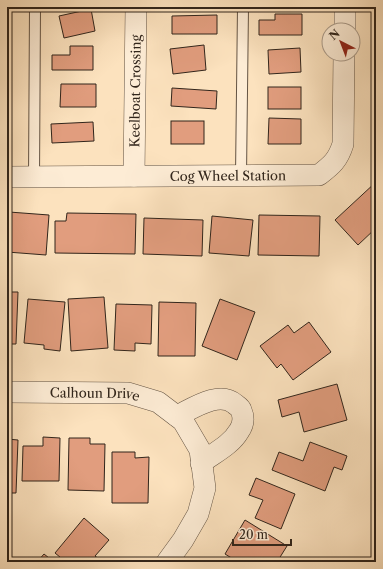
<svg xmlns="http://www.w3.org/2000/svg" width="383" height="569" font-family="'Libre Caslon Text',serif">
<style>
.building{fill:#e19d7e;stroke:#31251b}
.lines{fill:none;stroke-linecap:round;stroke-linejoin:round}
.lane-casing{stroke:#645444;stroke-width:12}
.street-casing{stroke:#645444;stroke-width:22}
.lane{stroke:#fdecd5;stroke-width:10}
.street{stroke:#fdecd5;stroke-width:21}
.labels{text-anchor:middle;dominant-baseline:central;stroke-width:3;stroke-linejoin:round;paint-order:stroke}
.street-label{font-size:13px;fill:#31251b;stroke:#fdecd5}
</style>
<rect width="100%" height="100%" fill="#fce2be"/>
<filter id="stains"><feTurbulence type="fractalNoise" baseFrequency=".005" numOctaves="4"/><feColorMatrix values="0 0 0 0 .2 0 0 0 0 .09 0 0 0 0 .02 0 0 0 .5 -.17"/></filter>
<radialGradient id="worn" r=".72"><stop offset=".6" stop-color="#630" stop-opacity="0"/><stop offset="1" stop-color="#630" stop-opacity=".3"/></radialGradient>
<g class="building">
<polygon points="91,9 95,31 64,38 59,16"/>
<polygon points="275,14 302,14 302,35 259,35 259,20 275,20"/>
<polygon points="217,15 217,34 172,34 172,16"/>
<polygon points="204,45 206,70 173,74 170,49"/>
<polygon points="70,46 93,46 93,70 52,70 52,55 70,55"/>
<polygon points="300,48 301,72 269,74 268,50"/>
<polygon points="61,84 96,84 96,107 60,107"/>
<rect x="268" y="87" width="33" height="22"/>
<polygon points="172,88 217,91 216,109 171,106"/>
<polygon points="269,118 301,119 301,144 268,144"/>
<rect x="171" y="121" width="33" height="23"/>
<polygon points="93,122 94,141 52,143 51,124"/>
<polygon points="376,182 376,228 358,245 335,220"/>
<polygon points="9,212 49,215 46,255 7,252"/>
<polygon points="67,213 136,214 135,254 55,253 55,221 66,221"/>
<polygon points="259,215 320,216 319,256 258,255"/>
<polygon points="212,216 253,220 249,256 209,253"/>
<polygon points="144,218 203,220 202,256 143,254"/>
<polygon points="7,292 18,292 16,344 7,344"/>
<polygon points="104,297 108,348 71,351 68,299"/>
<polygon points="28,299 65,302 60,351 44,349 44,345 24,343"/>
<polygon points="220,299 255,312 237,360 202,346"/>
<polygon points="159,302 196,303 195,356 158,356"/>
<polygon points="116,304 152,305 151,344 135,343 135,351 114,350"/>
<polygon points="309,322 331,352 293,380 281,364 277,368 260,346 288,325 294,333"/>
<polygon points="337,384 347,420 304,432 299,412 282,417 278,400"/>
<polygon points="43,437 60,438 59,481 22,481 23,446 43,446"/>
<polygon points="69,438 90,438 90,444 105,444 104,491 68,490"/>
<polygon points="7,439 18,440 16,493 7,493"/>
<polygon points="310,442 347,456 342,470 334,467 325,491 272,470 279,452 303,461"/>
<polygon points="112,452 135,452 135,458 149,457 148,503 112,503"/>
<polygon points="256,478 295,494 281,529 255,518 263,500 249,495"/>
<polygon points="84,518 109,540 95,556 103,562 66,562 55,553"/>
<polygon points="245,520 287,546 277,562 238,562 225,554"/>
<polygon points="44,554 54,562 37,562"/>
</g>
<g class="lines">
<defs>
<g id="lane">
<polyline points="241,175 243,7"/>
<polyline points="34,177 35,7"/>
</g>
<g id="street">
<polyline points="345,30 345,7"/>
<path id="s1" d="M134,176L136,7"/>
<path id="s2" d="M7,177L319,175C332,165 338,160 343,144L344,54"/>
<path id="s3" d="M7,392L128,393L158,402L183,421L200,450L205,488L198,514L183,540L167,562"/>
<path d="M177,416C192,409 219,390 235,404C237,406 240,407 241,410C244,417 244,424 239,431C231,445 214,453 201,463"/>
</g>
</defs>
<use href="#lane" class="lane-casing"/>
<use href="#street" class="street-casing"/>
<use href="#lane" class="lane"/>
<use href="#street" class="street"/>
</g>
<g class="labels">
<g class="street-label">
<text stroke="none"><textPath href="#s1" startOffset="85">Keelboat Crossing</textPath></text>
<text stroke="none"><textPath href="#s2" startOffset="221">Cog Wheel Station</textPath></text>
<text stroke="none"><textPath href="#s3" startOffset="88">Calhoun Drive</textPath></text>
</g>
</g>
<rect width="383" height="569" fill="none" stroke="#fce2be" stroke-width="24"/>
<rect x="8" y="8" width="367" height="553" fill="none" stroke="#31251b" stroke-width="2"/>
<rect x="12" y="12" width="359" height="545" fill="none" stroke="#31251b"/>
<g transform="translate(341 42) rotate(318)"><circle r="19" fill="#fdecd5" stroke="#ab9c8b"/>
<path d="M0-3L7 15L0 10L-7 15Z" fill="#8f2418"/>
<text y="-6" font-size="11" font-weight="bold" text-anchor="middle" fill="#31251b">N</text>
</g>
<path d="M233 539v6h58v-6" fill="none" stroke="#31251b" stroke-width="2"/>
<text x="239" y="539" font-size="12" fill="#31251b" stroke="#fdecd5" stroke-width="3" paint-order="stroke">20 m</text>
<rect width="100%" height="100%" filter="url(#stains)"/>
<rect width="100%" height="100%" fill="url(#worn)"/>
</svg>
